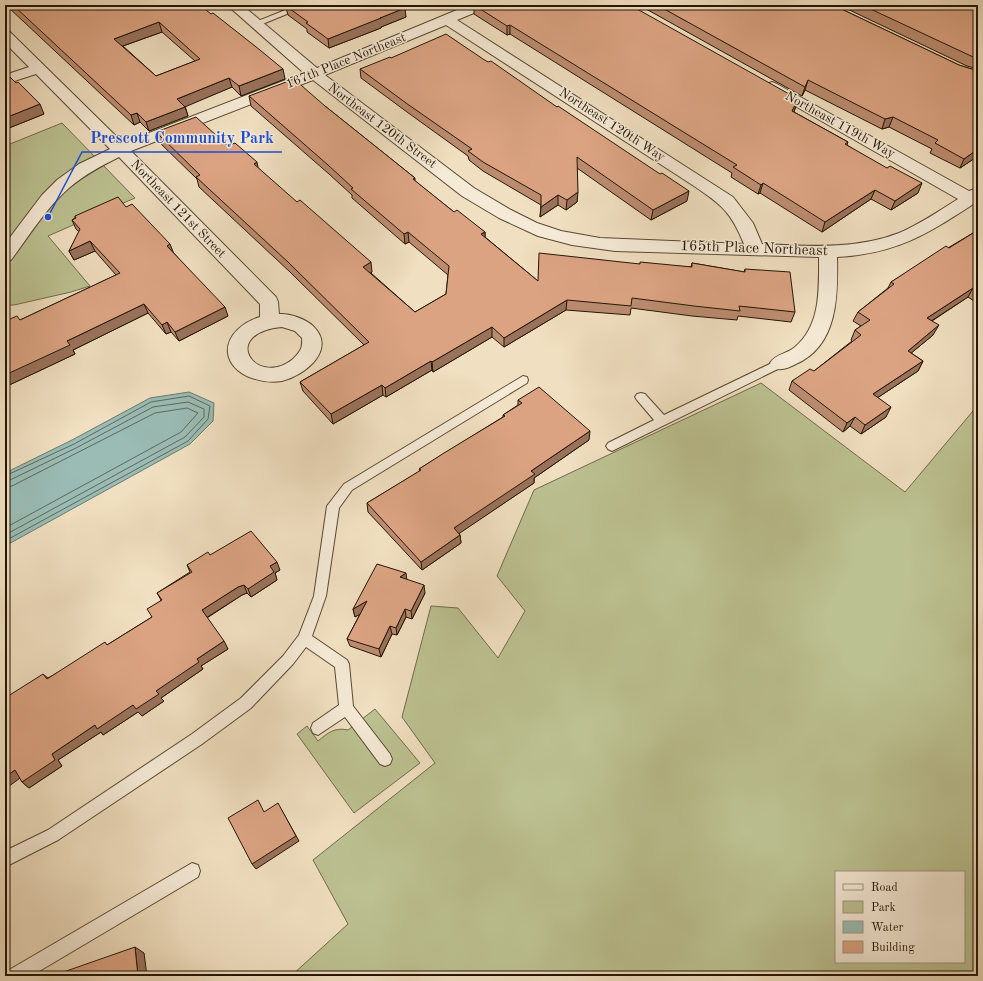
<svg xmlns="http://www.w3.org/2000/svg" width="983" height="981" font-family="'Old Standard TT',serif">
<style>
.green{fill:#bcc191;stroke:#706b4a;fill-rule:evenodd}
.water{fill:#9abcb5;stroke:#6b796e}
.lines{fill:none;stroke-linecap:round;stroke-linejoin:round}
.shore{stroke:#5f685c;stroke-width:1}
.lane-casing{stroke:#574832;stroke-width:2}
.street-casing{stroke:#574832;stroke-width:2}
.lane{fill:#f5ead6;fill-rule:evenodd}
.street{fill:#f5ead6;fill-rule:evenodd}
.wall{fill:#bc8c70;stroke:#241503;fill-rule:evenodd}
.shaded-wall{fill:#99725b;stroke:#241503}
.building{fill:#dba382;stroke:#241503;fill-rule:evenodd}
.labels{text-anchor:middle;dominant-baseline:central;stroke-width:3;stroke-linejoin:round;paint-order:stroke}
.far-street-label{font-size:13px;fill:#241503;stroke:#f5ead6}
.street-label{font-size:15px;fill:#241503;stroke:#f5ead6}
.leader{fill:none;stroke:#1d4ed8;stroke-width:1.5}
.callout-dot{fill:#1d4ed8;stroke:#f5ead6;stroke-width:1.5}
.callout-label{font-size:16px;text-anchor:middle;font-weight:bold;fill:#1d4ed8;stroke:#f5ead6;stroke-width:3;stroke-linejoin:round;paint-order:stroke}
</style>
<rect width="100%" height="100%" fill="#f0dfc0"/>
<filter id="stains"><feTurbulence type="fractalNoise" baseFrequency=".005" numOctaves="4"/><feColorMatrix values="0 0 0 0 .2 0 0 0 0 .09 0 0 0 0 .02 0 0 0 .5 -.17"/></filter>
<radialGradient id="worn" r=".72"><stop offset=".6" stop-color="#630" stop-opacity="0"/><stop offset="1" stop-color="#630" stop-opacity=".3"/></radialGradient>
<g class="green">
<polygon points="62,123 135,198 48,236 90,286 71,292 14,305 5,305 5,146"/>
<path d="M761,383L905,492L978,405V976H291L348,924L313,860L435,763L402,717L431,606L458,608L498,658L525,611L497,576L534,490ZM836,872H964V962H836Z"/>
<path d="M375,709L420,763L354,813L297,734L307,726L318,741C328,733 334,727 348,730Z"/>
</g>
<polygon class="water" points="189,392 214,403 213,421 190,444 5,546 5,473 72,440 150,398"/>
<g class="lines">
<g class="shore">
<polyline points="5,476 74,444 151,402 189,396 210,406 208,419 188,441 5,541"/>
<polyline points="5,481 10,480 76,448 153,407 188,402 204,409 204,417 185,437 5,535"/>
<polyline points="5,487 12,486 155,413 187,408 198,413 181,432 5,528"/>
</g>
<defs>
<g id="lane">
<polygon points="298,5 309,5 260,25 257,25 253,23"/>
<polygon points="780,359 784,360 785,363 784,366 616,449 612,451 608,449 606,446 608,443 654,420 637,400 635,397 637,394 641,393 645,394 664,415"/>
<polygon points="523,376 527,377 528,380 527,383 352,490 339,508 326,596 312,636 347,660 349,664 353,706 390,754 392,759 390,764 385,766 380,764 345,717 318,735 313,733 311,728 313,723 339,705 335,667 306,647 293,664 251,708 202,744 58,840 5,867 5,851 48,830 192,734 241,698 283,656 299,635 314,596 327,506 344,484"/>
<polygon points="192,863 198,865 200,871 198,877 31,976 7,976 9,970"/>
</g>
<path id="street" d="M227,5H242L317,68L469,5H488L486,8L457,20L733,197L753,223L762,244C807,246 856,250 899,233C920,224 939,211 958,199L767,90L764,87L767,84L772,82L777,84L969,191L978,188V201C929,233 898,254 837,257C838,295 838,346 796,364C788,368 782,371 773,368L770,363C775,354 787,354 795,347C821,325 819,289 819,257L615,251L572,245L538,236L499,218L462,196L313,80L131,151L276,297L278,302L279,314C289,313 306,319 313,326C337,349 306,375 282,381C270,383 260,381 249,377C239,373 229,364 228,353C226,335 245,321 260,317V304L119,157C101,166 84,175 69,188C46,208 29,236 11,260L5,262V244L42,195L57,180L79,164L110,149L36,74L5,84V75L29,67L5,43V31L10,32L123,143L304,73ZM446,25L694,186C722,205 731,212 744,244L600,238L561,231L537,223L511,210L474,188L325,75ZM282,327L295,331L302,338C303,348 300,352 293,359C256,389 218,333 282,327Z"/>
</defs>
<use href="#lane" class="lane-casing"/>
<use href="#street" class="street-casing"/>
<use href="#lane" class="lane"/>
<use href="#street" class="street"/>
</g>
<g class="wall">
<path d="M8,5H200L285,79L241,96L232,87L185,106L188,116L149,131L140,122L134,125L8,7ZM162,32L195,61L156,76L123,46Z"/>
<polygon points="273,5 402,5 406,17 381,27 381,28 329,48 307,32 307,29 288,15 286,8 281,10"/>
<polygon points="474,5 798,99 795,109 794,112 848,142 847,145 918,193 891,210 871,199 822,232 760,193 758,194 731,177 732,173 510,34 507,35 474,14"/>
<polygon points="639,5 833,5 959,65 978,71 976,76 978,76 978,156 960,168 930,153 932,149 889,127 882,129 805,90 802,96"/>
<polygon points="839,5 978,5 978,69 967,66"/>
<polygon points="360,69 687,201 651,220 577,168 577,202 566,210 558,205 540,217 541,205 483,171 469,160 468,156 407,112 361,78"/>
<polygon points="5,74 44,114 9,128 5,124"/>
<polygon points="249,96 325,106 415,178 415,181 454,212 485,232 485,237 538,281 640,264 691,267 692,263 744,272 745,269 795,312 791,322 738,316 737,320 692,316 631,308 630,315 566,310 504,347 492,337 433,372 432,370 386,397 383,395 333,424 303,391 300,382 364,345 290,272 199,187 197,179 159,142 156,132 228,146 258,168 372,272 371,273 415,312 446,294 448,275 409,242 405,244 352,198 352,195 329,174 251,106"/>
<polygon points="75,216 173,252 228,316 179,341 171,332 166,334 148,313 73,350 75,354 5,387 5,321 20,320 116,275 95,251 74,260 69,251 79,232 76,229 72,220 75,218"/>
<polygon points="978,230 978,302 977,303 968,297 932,321 933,335 911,353 923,361 918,371 877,398 886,417 861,434 850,426 843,432 789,390 792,381 814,371 852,341 851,340 855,330 861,326 853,321 858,312 888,288 891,282"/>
<polygon points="518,400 589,440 534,478 534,483 459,533 460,535 461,543 422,570 368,512 367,503 420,471 419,469 503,417 503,415 518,405"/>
<polygon points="210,555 280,570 275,573 277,580 251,597 247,593 242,595 207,618 228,649 201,666 203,669 161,698 164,701 142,716 138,712 103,735 101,732 58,760 62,766 29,788 22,782 20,778 43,674 48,678 107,645 152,617 161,600 157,593 190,572 187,565"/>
<polygon points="406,579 425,593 412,619 406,617 397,635 392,634 381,657 350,646 347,639 360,614 355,617 353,609"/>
</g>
<g class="shaded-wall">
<polygon points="280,5 294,5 286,6 286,8 281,10"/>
<polygon points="405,8 406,17 381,27 381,28 329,48 328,39"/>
<polygon points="159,22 162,32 117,48 114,39"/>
<polygon points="510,25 510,34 507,35 507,26"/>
<polygon points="283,69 285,79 241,96 239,86"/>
<polygon points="978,71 978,72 974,80 973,74"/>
<polygon points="229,78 232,87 180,109 177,99"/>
<polygon points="808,80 805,90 802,96 805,87"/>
<polygon points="798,99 795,109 789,121 792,111"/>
<polygon points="40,104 44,114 9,128 5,118"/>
<polygon points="185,107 188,116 149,131 146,122"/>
<polygon points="137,113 140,122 134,125 131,115"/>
<polygon points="893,117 889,127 882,129 885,119"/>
<polygon points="978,149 978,156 960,168 964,159"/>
<polygon points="257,162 259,172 254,164"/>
<polygon points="763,183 760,193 758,194 761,185"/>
<polygon points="922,183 918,193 891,210 895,201"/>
<polygon points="875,190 871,199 822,232 825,222"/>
<polygon points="689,191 687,201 651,220 653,210"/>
<polygon points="578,192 577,202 566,210 567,200"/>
<polygon points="558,195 558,205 540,217 541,207"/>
<polygon points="408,232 409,242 405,244 404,234"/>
<polygon points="485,232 485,242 481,234"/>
<polygon points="90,241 95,251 74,260 69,251"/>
<polygon points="170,244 174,254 167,246"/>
<polygon points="371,262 372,272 365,276 363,267"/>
<polygon points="973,288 968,297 922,327 927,318"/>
<polygon points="567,300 566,310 504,347 504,338"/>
<polygon points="144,304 148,313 73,350 75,354 5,387 5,375 67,341"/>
<polygon points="225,307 228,316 179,341 175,332"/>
<polygon points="167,322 171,332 166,334 162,325"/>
<polygon points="939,325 933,335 903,360 908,351"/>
<polygon points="492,327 492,337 433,372 432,362"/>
<polygon points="431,361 432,370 386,397 385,388"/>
<polygon points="923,361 918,371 868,404 873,394"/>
<polygon points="382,385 383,395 333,424 331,414"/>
<polygon points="891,407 886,417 861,434 865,425"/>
<polygon points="855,417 850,426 843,432 847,423"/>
<polygon points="590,431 589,440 534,478 534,483 454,537 454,528 531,471"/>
<polygon points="460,535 461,543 422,570 421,562"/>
<polygon points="277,562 280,570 275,573 277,580 251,597 248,589 270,566"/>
<polygon points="406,573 407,581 400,577"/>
<polygon points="244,585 247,593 242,595 206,618 202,610 238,587"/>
<polygon points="424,585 425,593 412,619 411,611"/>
<polygon points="367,601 369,609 355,617 353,609"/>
<polygon points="405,609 406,617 397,635 396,628"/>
<polygon points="390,626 392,634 381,657 379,649"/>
<polygon points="224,641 228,649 201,666 203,669 161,698 164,701 142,716 138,712 103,735 101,732 58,760 62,766 29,788 22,782 52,754 95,725 133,705 156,691 197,659"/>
<polygon points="15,770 23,776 5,789 5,777"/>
<polygon points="281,809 299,841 256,869 252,864"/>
<polygon points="135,947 144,953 147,976 138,976"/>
</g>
<g class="building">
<path d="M13,5H200L211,14L213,13L260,50L283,69L239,86L229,78L177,99L185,107L146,122L137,113L131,115ZM159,22L200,59L156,76L114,39Z"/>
<polygon points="288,5 402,5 405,8 380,18 381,18 328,39 306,23 308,22 286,6"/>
<polygon points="474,5 630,5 798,99 792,111 848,142 845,144 887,168 890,166 922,183 895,201 875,190 825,222 763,183 761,185 733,167 737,165 510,25 507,26"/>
<polygon points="657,5 833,5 959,65 978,71 973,74 978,76 978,131 976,133 978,134 978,149 964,159 935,143 938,140 893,117 885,119 808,80 805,87"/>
<polygon points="862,5 978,5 978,59 971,56"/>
<polygon points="446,34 483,59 488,62 491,61 557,107 558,106 660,174 662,173 689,191 653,210 577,157 578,192 567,200 558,195 541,207 541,195 483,162 468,151 472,149 406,103 360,69 390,57 391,58"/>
<polygon points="5,74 7,74 16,83 18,82 40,104 5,118"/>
<polygon points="294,79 325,106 415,178 413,179 454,212 457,210 485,232 481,234 538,281 539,253 640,264 640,262 692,267 692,263 745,272 745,269 790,272 795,312 739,306 740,311 694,306 632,298 631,306 567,300 504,338 492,327 432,362 431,361 385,388 382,385 331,414 300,382 369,342 288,262 196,177 200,175 156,132 196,117 228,146 235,143 257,162 254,164 297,202 300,200 371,262 363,267 415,312 446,294 449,266 408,232 404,234 371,206 351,189 353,188 328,165 249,96"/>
<polygon points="118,197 126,207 132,204 170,244 167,246 225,307 175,332 167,322 162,325 144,304 67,341 70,345 5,375 5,321 17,316 20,320 120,273 90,241 69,251 80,229 72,220 76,218 75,216"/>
<polygon points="978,230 978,291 973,288 927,318 939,325 908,351 923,361 873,394 891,407 865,425 855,417 847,423 792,381 810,369 814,371 861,335 855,330 870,320 858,312 894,284 891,282 946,246 949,248"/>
<polygon points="539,387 590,431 531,471 535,474 454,528 460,535 421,562 367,503 421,470 419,469 444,453 505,416 503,415 522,403 518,400"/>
<polygon points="251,531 277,562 270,566 274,572 248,589 244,585 238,587 202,610 224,641 197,659 199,662 156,691 159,694 136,709 133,705 97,729 95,725 52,754 55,760 22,782 15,770 5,777 5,698 43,674 47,679 105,642 107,645 152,617 147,609 162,600 157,593 192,572 187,565 208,552 210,555"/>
<polygon points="377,564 406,573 400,577 424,585 411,611 405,609 396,628 390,626 379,649 347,639 367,601 353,609"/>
<polygon points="258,800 264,812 278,803 296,836 252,864 228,818"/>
<polygon points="135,947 138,976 52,976"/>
</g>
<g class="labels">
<g class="far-street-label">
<text transform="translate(346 61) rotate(-22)">167th Place Northeast</text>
<text transform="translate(612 125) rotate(33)">Northeast 120th Way</text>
<text transform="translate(840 125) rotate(29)">Northeast 119th Way</text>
<text transform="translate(382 126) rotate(37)">Northeast 120th Street</text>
<text transform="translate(178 209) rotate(46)">Northeast 121st Street</text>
</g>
<g class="street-label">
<text transform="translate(754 249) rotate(2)">165th Place Northeast</text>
</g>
</g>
<path class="leader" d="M48 217L82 152H282"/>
<circle class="callout-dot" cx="48" cy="217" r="4"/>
<g class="callout-label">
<text x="182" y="143">Prescott Community Park</text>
</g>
<rect width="983" height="981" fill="none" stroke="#f0dfc0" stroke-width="20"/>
<rect x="6" y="6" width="971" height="969" fill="none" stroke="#241503" stroke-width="2"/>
<rect x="10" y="10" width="963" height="961" fill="none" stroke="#241503"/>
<rect x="835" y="871" width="130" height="92" fill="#f5ead6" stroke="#a19582"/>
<rect x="843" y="884" width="20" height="6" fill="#f5ead6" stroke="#a19582"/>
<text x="871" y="891" font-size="12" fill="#241503">Road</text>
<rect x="843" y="901" width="20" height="12" fill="#bcc191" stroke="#a19582"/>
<text x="871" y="911" font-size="12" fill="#241503">Park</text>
<rect x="843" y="921" width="20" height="12" fill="#9abcb5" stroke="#a19582"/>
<text x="871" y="931" font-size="12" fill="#241503">Water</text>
<rect x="843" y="941" width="20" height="12" fill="#dba382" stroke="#a19582"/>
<text x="871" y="951" font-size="12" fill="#241503">Building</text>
<rect width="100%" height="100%" filter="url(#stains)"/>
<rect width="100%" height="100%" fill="url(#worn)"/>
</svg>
